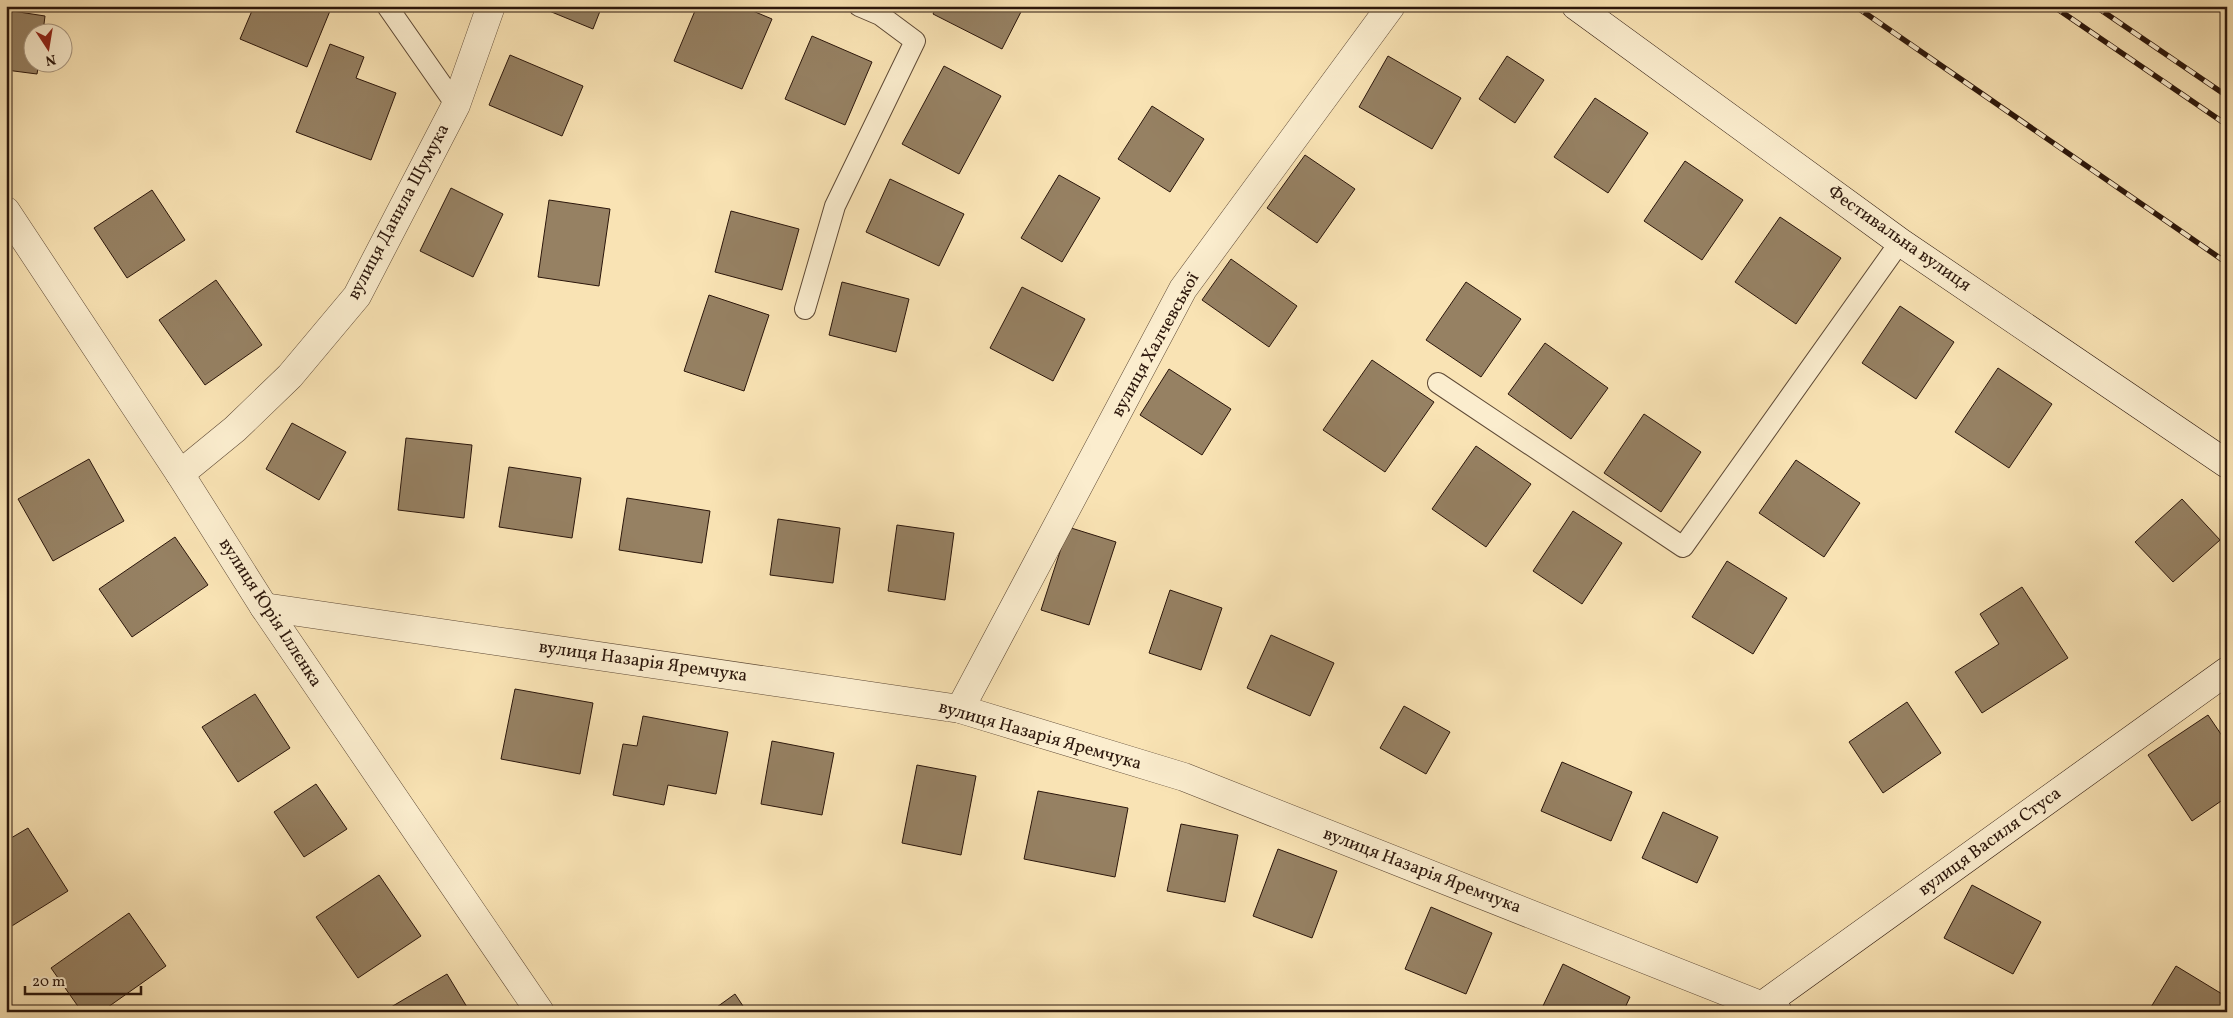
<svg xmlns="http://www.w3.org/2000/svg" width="2233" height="1018" font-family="Vollkorn,serif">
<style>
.building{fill:#968163;stroke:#2b160b}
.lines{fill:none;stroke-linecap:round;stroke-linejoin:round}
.lane-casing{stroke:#5e4935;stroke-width:22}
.street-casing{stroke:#5e4935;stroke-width:29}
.secondary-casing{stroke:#2b160b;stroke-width:29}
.lane{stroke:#fbedce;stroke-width:20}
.street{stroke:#fbedce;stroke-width:28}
.secondary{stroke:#fbedce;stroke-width:28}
.rail-casing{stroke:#2b160b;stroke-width:5.5}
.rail{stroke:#fbedce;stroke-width:4;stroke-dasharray:11;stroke-linecap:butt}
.labels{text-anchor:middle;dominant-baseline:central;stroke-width:5;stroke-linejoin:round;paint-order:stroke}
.street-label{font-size:18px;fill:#2b160b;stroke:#fbedce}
</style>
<rect width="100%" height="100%" fill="#f9e3b4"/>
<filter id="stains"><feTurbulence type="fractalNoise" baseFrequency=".004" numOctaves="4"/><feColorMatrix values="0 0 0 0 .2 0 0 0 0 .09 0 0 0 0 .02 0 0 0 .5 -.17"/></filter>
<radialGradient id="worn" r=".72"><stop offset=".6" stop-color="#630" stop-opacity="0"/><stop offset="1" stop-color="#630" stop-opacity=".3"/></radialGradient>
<g class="building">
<polygon points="254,6 332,6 307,67 240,39"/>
<polygon points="537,6 602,6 593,29"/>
<polygon points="697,6 741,6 772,19 742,89 674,61"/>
<polygon points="937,6 1024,6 1002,49 933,14"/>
<polygon points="6,10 45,16 43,32 32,32 32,62 39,62 37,74 6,70"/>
<polygon points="812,36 872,62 845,125 785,99"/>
<polygon points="330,44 364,57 356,78 396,93 371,160 296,132"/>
<polygon points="510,55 583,86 562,136 489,105"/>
<polygon points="1388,56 1461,98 1432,149 1359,107"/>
<polygon points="1507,56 1544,80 1515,123 1479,99"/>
<polygon points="944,66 1001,96 959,174 902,144"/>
<polygon points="1595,98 1648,133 1608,193 1554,157"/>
<polygon points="1152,106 1204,139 1170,192 1118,159"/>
<polygon points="1305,155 1355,189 1317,243 1267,208"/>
<polygon points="1685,161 1743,200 1702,260 1644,221"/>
<polygon points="1059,175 1100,198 1062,262 1021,238"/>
<polygon points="890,179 964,214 939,266 866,232"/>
<polygon points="451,188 503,214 473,277 420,251"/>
<polygon points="152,190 185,240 127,278 94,228"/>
<polygon points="549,200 610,209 599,286 538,277"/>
<polygon points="731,211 799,229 782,290 715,272"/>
<polygon points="1780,217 1841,258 1796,324 1735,282"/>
<polygon points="1231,259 1297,306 1269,347 1202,300"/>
<polygon points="216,280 262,345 205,385 159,320"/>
<polygon points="842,282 909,299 896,352 829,335"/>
<polygon points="1466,282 1521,319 1481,377 1426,340"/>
<polygon points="1022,287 1085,319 1053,381 990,348"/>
<polygon points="709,295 769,315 744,391 684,371"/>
<polygon points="1900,306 1954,342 1916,399 1862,363"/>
<polygon points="1545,343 1608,388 1571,439 1508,394"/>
<polygon points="1372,360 1434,402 1385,472 1323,430"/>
<polygon points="1998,368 2052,404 2009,468 1955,432"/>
<polygon points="1169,369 1231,409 1202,455 1140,415"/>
<polygon points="1644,414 1701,452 1661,512 1604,473"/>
<polygon points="292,423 346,452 319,500 266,469"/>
<polygon points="406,438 472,445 464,518 398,510"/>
<polygon points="1476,446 1531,484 1486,547 1432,509"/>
<polygon points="89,459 124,521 53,561 18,499"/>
<polygon points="1796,460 1860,503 1824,557 1759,513"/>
<polygon points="509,467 581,478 572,538 499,527"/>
<polygon points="627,498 710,511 702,563 619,550"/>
<polygon points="2182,499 2220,540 2173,582 2135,542"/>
<polygon points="1573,511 1622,543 1582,604 1533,571"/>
<polygon points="778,519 840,528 833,583 770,575"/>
<polygon points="897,525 954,533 945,600 888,591"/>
<polygon points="1068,527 1116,542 1089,625 1041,610"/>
<polygon points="175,537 208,585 132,637 99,589"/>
<polygon points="1727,561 1787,598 1753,654 1692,617"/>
<polygon points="2022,587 2068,658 1982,713 1955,672 1999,644 1980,614"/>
<polygon points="1170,590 1222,608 1201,670 1149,653"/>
<polygon points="1271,635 1334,663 1310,716 1247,688"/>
<polygon points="515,689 593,703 580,774 501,759"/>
<polygon points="255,694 290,748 238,782 202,727"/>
<polygon points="1907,702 1941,753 1883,793 1849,742"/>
<polygon points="1404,706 1450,732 1426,774 1380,748"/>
<polygon points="2208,715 2227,743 2227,797 2192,821 2148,755"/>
<polygon points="643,716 728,732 716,794 668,785 664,805 613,795 623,744 637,746"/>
<polygon points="772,741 834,753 822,815 761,804"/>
<polygon points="1562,762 1632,792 1611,841 1541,811"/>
<polygon points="917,765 976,776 961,855 902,843"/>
<polygon points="316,784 347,829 304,857 274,812"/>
<polygon points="1038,791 1128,808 1115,877 1024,859"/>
<polygon points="1663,812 1718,837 1697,883 1642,858"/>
<polygon points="1181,824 1238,835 1225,902 1167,891"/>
<polygon points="28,828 68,891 7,929 6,841"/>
<polygon points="1278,849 1337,871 1312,938 1253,916"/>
<polygon points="379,875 421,936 358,978 316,917"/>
<polygon points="1972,885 2041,922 2013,974 1944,938"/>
<polygon points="1431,907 1492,933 1466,994 1405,969"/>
<polygon points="129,913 166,966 101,1012 82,1012 51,968"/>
<polygon points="1563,964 1630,997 1623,1012 1549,1012 1542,1008"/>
<polygon points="2176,966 2227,997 2227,1012 2148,1012"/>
<polygon points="447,974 470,1012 387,1012 386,1010"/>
<polygon points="735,994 747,1012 710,1012"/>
</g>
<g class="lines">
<defs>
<g id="lane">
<polyline points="387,6 456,105"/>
<polyline points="805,309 835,206 915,41 880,15 859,6"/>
<polyline points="1438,383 1683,547 1900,242"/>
</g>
<g id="street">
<polyline points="6,211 180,474 264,607 540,1012"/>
<polyline points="180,474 235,429 290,376 357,296 456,105 491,6"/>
<polyline points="264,607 960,709 1184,777 1778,1012"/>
<polyline points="960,709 1183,289 1391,6"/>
</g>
<g id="secondary">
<polyline points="1576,6 1900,242 2227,464"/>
<polyline points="1753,1012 2227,671"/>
</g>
</defs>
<use href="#lane" class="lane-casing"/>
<use href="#street" class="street-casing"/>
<use href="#secondary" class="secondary-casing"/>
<use href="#lane" class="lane"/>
<use href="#street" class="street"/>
<use href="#secondary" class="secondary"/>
<defs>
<g id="rail">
<polyline points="1855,6 2227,263"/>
<polyline points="2053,6 2227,125"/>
<polyline points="2095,6 2227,96"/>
</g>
</defs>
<use href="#rail" class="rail-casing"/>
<use href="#rail" class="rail"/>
</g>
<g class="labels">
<g class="street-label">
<text transform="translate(399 212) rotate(-62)">вулиця Данила Шумука</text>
<text transform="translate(1899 239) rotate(35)">Фестивальна вулиця</text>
<text transform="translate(1156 345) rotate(-61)">вулиця Халчевської</text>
<text transform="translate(270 613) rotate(57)">вулиця Юрія Іллєнка</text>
<text transform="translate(643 662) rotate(8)">вулиця Назарія Яремчука</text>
<text transform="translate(1040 736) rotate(16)">вулиця Назарія Яремчука</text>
<text transform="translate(1990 842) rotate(-36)">вулиця Василя Стуса</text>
<text transform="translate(1422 871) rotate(21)">вулиця Назарія Яремчука</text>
</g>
</g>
<rect width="2233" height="1018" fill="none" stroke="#f9e3b4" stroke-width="25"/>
<rect x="8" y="8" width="2218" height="1003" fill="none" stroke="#2b160b" stroke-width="2.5"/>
<rect x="12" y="12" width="2208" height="993" fill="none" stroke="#2b160b"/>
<g transform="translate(48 48) rotate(168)"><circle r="24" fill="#fbedce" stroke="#a89780"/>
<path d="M0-4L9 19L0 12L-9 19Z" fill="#8f2418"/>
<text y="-8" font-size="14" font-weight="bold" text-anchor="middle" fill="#2b160b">N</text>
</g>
<path d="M25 986v8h116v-8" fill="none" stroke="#2b160b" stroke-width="2.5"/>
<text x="32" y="986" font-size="15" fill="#2b160b" stroke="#fbedce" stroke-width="4" paint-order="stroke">20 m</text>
<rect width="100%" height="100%" filter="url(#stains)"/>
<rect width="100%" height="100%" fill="url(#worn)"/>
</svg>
